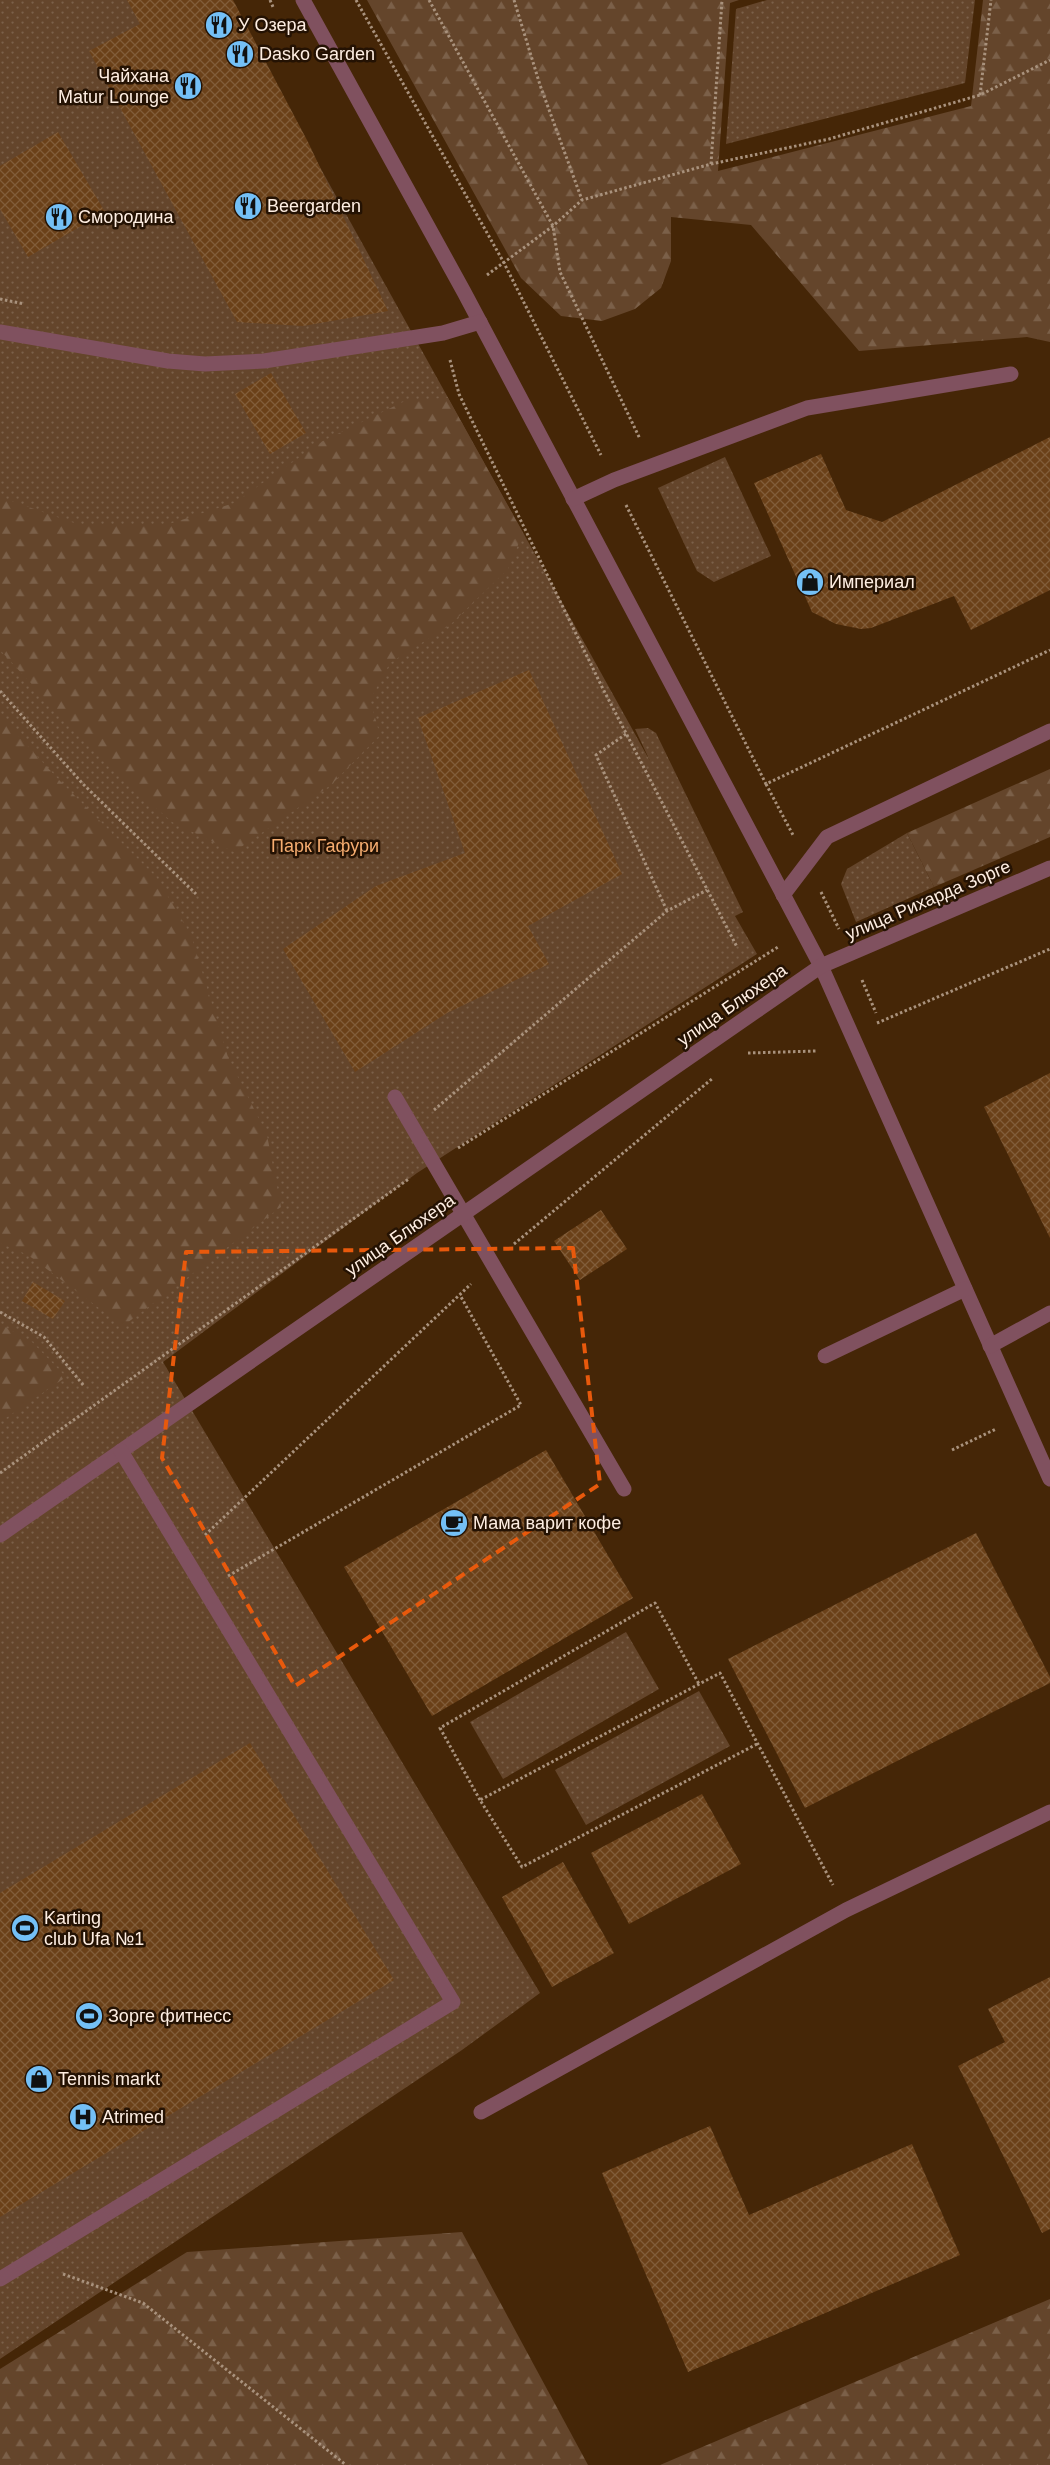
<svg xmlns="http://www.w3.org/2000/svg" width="1050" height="2465" font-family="Arial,sans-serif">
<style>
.grass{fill:url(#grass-dots)}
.forest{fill:url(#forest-firs)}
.building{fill:url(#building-cross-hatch)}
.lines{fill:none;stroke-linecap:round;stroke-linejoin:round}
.path{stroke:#a9927d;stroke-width:3;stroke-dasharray:2.5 2.5;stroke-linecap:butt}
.minor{stroke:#80515f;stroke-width:15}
.marked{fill:none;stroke:#e8590c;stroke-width:4;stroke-dasharray:10 6;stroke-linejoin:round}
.labels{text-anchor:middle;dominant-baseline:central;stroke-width:5;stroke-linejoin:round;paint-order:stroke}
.poi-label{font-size:18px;fill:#feeee2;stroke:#241203;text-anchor:start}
.park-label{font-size:18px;fill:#f6ad70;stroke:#241203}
.street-label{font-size:18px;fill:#feeee2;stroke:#241203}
</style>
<defs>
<pattern id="grass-dots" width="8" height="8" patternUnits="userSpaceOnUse" patternTransform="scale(1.25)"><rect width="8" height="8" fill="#64452b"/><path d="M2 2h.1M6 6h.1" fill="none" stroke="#7b6049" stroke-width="1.8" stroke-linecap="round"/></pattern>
<pattern id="forest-firs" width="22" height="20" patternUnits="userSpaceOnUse" patternTransform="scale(1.25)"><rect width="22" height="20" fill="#64452b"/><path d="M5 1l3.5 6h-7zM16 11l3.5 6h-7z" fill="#7b6049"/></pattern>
<pattern id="building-cross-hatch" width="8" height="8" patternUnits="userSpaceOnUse" patternTransform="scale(1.25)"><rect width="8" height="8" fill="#6b4119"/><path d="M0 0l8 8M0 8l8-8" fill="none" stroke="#815d3a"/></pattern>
</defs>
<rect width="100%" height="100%" fill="#452607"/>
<g class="grass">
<polygon points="0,0 227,0 650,761 635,729 648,728 656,733 743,912 735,916 757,954 417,1173 163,1362 540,1993 462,2050 0,2359"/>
<polygon points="767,0 975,0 965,83 726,144 736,9"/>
<polygon points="725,457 771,556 714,582 697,571 658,488"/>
<polygon points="907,833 934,887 856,922 841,884 847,869"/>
<polygon points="626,1632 659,1689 503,1779 470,1722"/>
<polygon points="699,1691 730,1746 586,1825 555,1770"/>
</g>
<g class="forest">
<polygon points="367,0 739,0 730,3 718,171 971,106 983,0 1050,0 1050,342 1027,337 859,351 751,225 671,217 671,261 661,288 635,309 602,321 561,316 521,278"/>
<polygon points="448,398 523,533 508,569 450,625 390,663 370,700 380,735 331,785 234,852 172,822 107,765 0,650 0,497 80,525 169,524 234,503 323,441 407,400"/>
<polygon points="0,716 60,781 157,878 191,935 228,1057 267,1135 281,1207 123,1326 28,1255 0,1243"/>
<polygon points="1050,769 1050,837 934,887 907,833"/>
<polygon points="0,1324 32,1342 66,1377 0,1422"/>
<polygon points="462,2232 588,2465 0,2465 0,2369 187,2252"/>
<polygon points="1050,2299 1050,2465 660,2465"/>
</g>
<g class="building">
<polygon points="127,0 233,0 308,142 388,311 303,326 237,322 89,51 140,24"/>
<polygon points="58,132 105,212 28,257 0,209 0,166"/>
<polygon points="271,373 306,433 270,454 235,394"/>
<polygon points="1050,437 1050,590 971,630 954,596 871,628 861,629 836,624 812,612 754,483 821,454 846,510 882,522"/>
<polygon points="529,670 622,874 528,926 549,964 447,1013 355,1072 283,949 376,886 465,853 418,718"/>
<polygon points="1050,1073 1050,1238 984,1107"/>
<polygon points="601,1210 627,1249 580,1280 554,1241"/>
<polygon points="33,1282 65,1301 53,1319 22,1301"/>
<polygon points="546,1450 633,1598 432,1716 344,1567"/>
<polygon points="976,1533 1050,1677 1050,1683 805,1808 728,1659"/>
<polygon points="250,1743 394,1980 0,2217 0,1893"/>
<polygon points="702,1794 741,1864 629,1924 591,1853"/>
<polygon points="563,1862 614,1953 552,1987 502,1897"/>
<polygon points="1050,1977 1050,2229 1042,2233 958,2066 1005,2042 988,2009"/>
<polygon points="710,2126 749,2215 912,2144 960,2255 688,2372 602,2173"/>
</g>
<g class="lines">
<g class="path">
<polyline points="270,0 273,7"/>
<polyline points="356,0 504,263 601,455"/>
<polyline points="429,0 553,226 560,272 640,439"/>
<polyline points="514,0 540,85 582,200"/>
<polyline points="980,95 991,0"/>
<polyline points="711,164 722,0"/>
<polyline points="487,275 553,226 582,200 711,164 829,139 980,95 1050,60"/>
<polyline points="0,299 24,304"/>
<polyline points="450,360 459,394 601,685 737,947"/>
<polyline points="626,505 766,784 1050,650"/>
<polyline points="0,691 83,784 196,894"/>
<polyline points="626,734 596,755 667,911"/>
<polyline points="766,784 793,835"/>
<polyline points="821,892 839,929"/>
<polyline points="862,980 876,1013"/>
<polyline points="877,1023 1050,949"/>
<polyline points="748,1053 817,1051"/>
<polyline points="434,1110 667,911 707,890"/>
<polyline points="458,1148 778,947"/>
<polyline points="514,1244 713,1078"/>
<polyline points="0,1312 44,1337 84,1386"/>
<polyline points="952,1450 996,1429"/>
<polyline points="0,1473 410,1178"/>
<polyline points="205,1535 471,1284"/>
<polyline points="228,1576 521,1405 460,1295"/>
<polyline points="757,1744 522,1867 480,1800 720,1673 833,1885"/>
<polyline points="480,1800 440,1728 655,1603 699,1684"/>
<polyline points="63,2274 143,2303 346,2465"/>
</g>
<g class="minor">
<polyline points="303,0 464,292 821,966 1050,1479"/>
<polyline points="0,332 168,361 205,364 264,361 443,333 480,322"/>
<polyline points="573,499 614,480 807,408 1011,374"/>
<polyline points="783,895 827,837 1050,731"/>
<polyline points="395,1097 624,1489"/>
<polyline points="990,1346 1050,1313"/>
<polyline points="825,1356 965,1289"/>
<polyline points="0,1535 821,966 1050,868"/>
<polyline points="481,2112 846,1910 1050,1812"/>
<polyline points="0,2279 453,2002 121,1451"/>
</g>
</g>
<path class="marked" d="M573,1248L600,1484L295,1686L162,1458L186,1252Z"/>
<defs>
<symbol id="restaurant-disc" viewBox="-11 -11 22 22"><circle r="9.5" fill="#74c0f6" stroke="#241203"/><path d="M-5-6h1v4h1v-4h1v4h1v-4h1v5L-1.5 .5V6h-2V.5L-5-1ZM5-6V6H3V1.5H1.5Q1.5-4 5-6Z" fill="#111"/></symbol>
<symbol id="shop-disc" viewBox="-11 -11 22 22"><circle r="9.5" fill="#74c0f6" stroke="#241203"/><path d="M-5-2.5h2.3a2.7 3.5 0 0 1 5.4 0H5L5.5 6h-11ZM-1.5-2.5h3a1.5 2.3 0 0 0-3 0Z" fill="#111"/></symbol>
<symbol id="cafe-disc" viewBox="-11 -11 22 22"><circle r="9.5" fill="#74c0f6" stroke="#241203"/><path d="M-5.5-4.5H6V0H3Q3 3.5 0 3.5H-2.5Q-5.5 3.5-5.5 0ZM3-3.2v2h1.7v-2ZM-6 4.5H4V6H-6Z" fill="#111"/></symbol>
<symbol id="stadium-disc" viewBox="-11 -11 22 22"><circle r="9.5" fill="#74c0f6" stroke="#241203"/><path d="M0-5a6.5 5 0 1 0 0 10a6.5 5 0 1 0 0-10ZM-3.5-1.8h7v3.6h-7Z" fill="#111"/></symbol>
<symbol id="hospital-disc" viewBox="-11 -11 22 22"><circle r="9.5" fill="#74c0f6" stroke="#241203"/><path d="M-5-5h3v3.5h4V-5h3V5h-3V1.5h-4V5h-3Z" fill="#111"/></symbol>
</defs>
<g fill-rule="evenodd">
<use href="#restaurant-disc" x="203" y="9" width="32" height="32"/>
<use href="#restaurant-disc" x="224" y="38" width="32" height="32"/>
<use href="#restaurant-disc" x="172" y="70" width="32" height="32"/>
<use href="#restaurant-disc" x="232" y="190" width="32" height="32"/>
<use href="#restaurant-disc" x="43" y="201" width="32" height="32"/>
<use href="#shop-disc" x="794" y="566" width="32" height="32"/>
<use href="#cafe-disc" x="438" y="1507" width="32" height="32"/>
<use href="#stadium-disc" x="9" y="1912" width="32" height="32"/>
<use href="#stadium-disc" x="73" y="2000" width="32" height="32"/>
<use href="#shop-disc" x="23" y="2063" width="32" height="32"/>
<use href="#hospital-disc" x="67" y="2101" width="32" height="32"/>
</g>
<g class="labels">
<g class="poi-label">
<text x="238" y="25">У Озера</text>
<text x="259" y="54">Dasko Garden</text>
<text x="169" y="76" text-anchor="end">Чайхана<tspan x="169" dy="21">Matur Lounge</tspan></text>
<text x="267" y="206">Beergarden</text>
<text x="78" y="217">Смородина</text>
<text x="829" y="582">Империал</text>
<text x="473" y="1523">Мама варит кофе</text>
<text x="44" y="1918">Karting<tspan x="44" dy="21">club Ufa №1</tspan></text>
<text x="108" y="2016">Зорге фитнесс</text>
<text x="58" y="2079">Tennis markt</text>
<text x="102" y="2117">Atrimed</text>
</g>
<g class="park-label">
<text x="325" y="846">Парк Гафури</text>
</g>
<g class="street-label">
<text transform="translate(928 900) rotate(-23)">улица Рихарда Зорге</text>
<text transform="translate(732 1005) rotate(-35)">улица Блюхера</text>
<text transform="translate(400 1235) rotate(-35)">улица Блюхера</text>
</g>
</g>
</svg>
